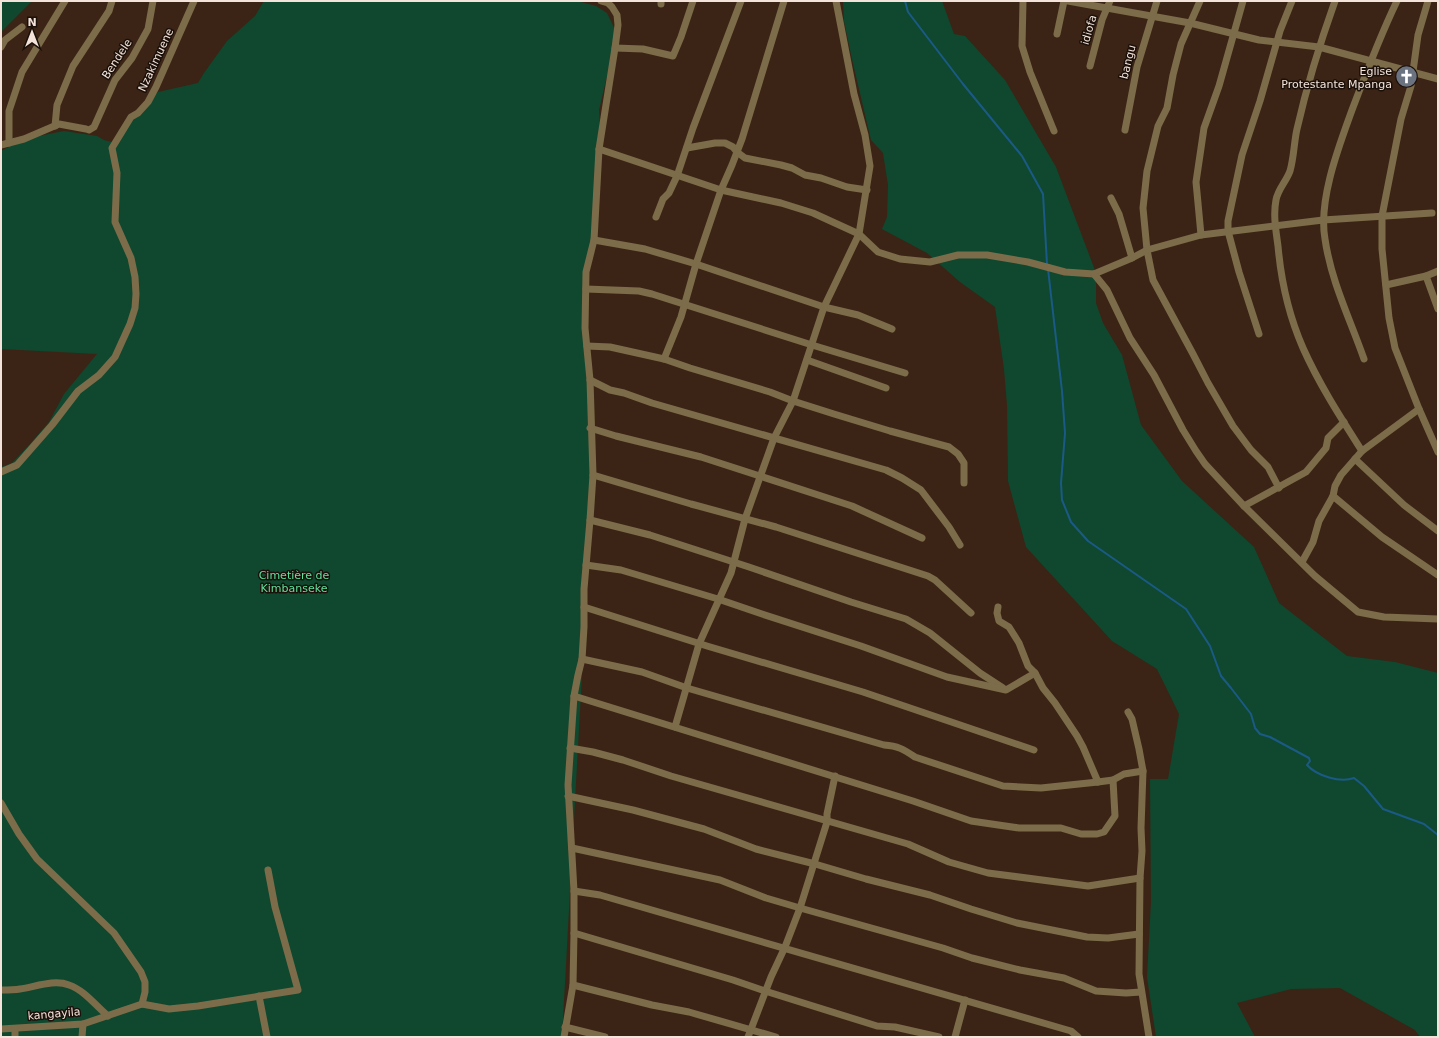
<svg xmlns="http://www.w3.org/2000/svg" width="1439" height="1038" font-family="'DejaVu Sans',sans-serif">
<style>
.green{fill:#0f482e}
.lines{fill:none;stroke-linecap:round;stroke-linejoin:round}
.stream{stroke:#1b5a86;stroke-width:2}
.street{stroke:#7c6c4a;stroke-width:7}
.labels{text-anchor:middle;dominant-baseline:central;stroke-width:3;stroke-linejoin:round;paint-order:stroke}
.street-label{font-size:11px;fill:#f3e3da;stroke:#1b100a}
.poi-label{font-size:11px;fill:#f3e3da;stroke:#1b100a;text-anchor:end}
.park-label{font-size:11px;fill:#5fe09e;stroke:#1b100a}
</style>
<rect width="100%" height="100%" fill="#3b2415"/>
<g class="green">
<polygon points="1,1 32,1 1,32"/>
<polygon points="264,1 577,1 596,6 607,13 617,34 599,110 601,141 594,240 586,272 593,475 562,1037 1,1037 1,467 12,463 29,445 49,422 64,394 97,354 1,349 1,151 24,139 64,131 97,136 104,140 115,143 124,126 145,107 158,92 198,83 204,73 227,41 255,16"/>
<polygon points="843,1 942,1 954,34 965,36 1005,80 1056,167 1096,273 1096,303 1103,323 1122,355 1141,425 1182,481 1254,547 1279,603 1347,656 1395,662 1438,673 1438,1037 1420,1037 1415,1030 1340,988 1291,989 1237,1003 1255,1037 1156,1037 1147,977 1151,902 1150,779 1168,779 1179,714 1157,669 1112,641 1026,547 1008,481 1007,405 1004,369 995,307 960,282 927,253 882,229 887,217 888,185 883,153 871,140 852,59 844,21"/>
</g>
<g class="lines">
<g class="stream">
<polyline points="905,1 908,12 963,84 1022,156 1043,194 1047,264"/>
<path d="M1048,269L1062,391L1065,433L1061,483L1062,500L1071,522L1088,541L1186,609L1210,646L1221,676L1231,688L1251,714L1255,728L1260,734L1270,737L1309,758L1310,761L1307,765C1317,776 1340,783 1354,778L1364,786L1383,809L1424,824L1438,835"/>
</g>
<g class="street">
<polyline points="1023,1 1022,46 1030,72 1054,131"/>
<polyline points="1068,1 1190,23 1259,40 1319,47 1438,79"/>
<polyline points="1200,1 1181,44 1173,75 1167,108 1158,126 1147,171 1143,208 1147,250 1153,280 1193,354 1208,383 1233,426 1251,450 1268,467 1279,488"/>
<path d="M1335,1C1320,43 1307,85 1297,129C1294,142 1294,157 1290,171C1286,182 1278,189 1276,200C1273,215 1276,231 1278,246C1281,280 1289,316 1303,348C1319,384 1341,418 1362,451"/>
<polyline points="1428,1 1418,35 1411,86 1401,119 1382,216 1382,249 1389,318 1395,348 1419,409 1438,452"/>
<polyline points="661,4 661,1"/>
<polyline points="1057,34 1064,1"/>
<polyline points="1,47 5,40 22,27"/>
<polyline points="615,48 643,49 673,56 681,37 693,1"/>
<polyline points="1090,66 1102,20 1110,1"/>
<polyline points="55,126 57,105 73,66 109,11 112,1"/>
<polyline points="1125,130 1137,67 1157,1"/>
<polyline points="9,143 9,111 22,72 65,1"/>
<polyline points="1,145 24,139 59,124 86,129 89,130 94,127 115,80 132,58 148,29 153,1"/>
<polyline points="687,148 715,143 725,143 733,147 737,152 745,158 781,165 792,168 805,175 821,178 847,187 867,190"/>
<polyline points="599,149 721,190 781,203 813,213 859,234 878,252 900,259 930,262 958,255 987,255 1028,262 1065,272 1094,274 1132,258 1147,250 1201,235 1323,220 1432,213"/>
<polyline points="1111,198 1119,214 1132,258"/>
<polyline points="656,217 663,199 669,193 677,176 693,128 741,1"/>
<polyline points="1201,235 1196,182 1204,128 1219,86 1243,1"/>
<polyline points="594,240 645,249 696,264 824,307 858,315 892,329"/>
<polyline points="1094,274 1107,290 1130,338 1154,375 1183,430 1196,451 1205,464 1244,506 1315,576 1358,612 1384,617 1438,619"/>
<polyline points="1426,276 1438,309"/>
<polyline points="1386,285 1426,276 1438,271"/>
<polyline points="586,289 639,291 652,294 812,345 905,373"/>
<polyline points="1259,334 1239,272 1228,231 1228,221 1242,155 1260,101 1280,31 1292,1"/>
<polyline points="587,346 610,347 664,359 690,368 770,392 793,401 834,414 890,431 949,447 958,454 964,463 964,483"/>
<polyline points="664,359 681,317 696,264 721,190 732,165 742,139 784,1"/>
<path d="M1364,359C1350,319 1331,281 1325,239C1318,200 1339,146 1352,110C1366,73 1380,36 1397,1"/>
<polyline points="807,360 886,388"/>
<polyline points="590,380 610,390 624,393 652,403 886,470 902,478 921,490 949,527 960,545"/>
<polyline points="590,428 616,436 701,457 852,506 922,538"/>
<polyline points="1355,459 1404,505 1438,531"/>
<polyline points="1,472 17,465 52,425 78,391 99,375 115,357 130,324 135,308 136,294 135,277 131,258 115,222 117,173 112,148 131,117 138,113 148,102 156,87 194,1"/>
<polyline points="593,475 691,504 776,527 928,576 935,580 971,613"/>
<polyline points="1333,496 1382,537 1438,575"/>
<polyline points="1244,506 1306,472 1326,448 1328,438 1344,422"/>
<polyline points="590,520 650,535 678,544 749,567 851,602 906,619 930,633 980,673 1003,688"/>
<polyline points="1302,562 1313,542 1319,521 1333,496 1335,486 1341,475 1362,451 1419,409"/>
<polyline points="586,565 621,570 718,599 762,614 861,646 947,677 1006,690 1035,673"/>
<polyline points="584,607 707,646 863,692 1034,750"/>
<polyline points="998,607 997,613 999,621 1009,627 1019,643 1028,666 1035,673 1043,688 1055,703 1077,736 1083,747 1098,782"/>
<path d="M582,659L642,672L687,688L884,745C898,746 903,749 915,757L1003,786L1041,788L1098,782L1113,780L1124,774L1143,771"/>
<polyline points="574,696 913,801 971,821 1019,828 1061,828 1081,834 1097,834 1104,832 1115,816 1113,780"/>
<polyline points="1128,712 1132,719 1139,749 1143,771 1141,828 1142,851 1140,878 1139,974 1149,1037"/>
<polyline points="675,727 699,644 731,573 745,519 774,438 793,401 824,307 859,234 870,166 865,135 854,94 836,1"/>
<polyline points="570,748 593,752 623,760 671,776 908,844 949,862 988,873 1088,886 1140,878"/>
<polyline points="568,796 633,810 704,829 756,849 815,864 866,879 930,895 971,909 1017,923 1087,937 1108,938 1139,934"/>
<polyline points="1,803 19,834 37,859 114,933 141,972 145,982 145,992 142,1004"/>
<polyline points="572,848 720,880 766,898 800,908 943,948 972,958 1020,970 1064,978 1096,991 1126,993 1141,992"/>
<polyline points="574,891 600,895 1064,1029 1071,1031 1078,1037"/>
<polyline points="574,933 733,980 765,991 877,1026 895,1027 939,1037"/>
<polyline points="573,985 652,1005 689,1012 776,1037"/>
<path d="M1,990C7,990 14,990 20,989C35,987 54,979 69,985C84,990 96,1006 108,1016"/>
<polyline points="259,996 267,1037"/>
<polyline points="565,1027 605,1037"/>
<polyline points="1,1029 83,1024 142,1004 169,1009 198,1006 298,990 275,907 268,870"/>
<polyline points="15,1029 15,1037"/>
<polyline points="82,1037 83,1024"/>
<polyline points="564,1037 573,985 574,933 574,891 568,785 574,696 578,675 582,659 584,627 584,589 590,520 593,475 590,380 585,328 586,272 594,240 599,149 615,48 618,25 617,15 612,7 608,3 601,1"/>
<polyline points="748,1037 771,977 785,947 800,908 827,822 827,814 835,776"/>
<polyline points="955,1037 965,1000"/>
</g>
</g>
<defs>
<symbol id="church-disc" viewBox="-11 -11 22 22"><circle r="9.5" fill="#6b7280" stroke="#1b100a"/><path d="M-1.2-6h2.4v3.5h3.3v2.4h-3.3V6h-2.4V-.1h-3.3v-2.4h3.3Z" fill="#fff"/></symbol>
</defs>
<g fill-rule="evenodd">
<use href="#church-disc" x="1394" y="64" width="25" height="25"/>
</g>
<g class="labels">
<g class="street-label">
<text transform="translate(1089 30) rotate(-74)">idiofa</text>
<text transform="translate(117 59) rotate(-57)">Bendele</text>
<text transform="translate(156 60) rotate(-65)">Nzakimuene</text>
<text transform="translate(1128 62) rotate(-76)">bangu</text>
<text transform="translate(54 1014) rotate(-5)">kangayila</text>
</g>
<g class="poi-label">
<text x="1392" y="71">Eglise<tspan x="1392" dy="13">Protestante Mpanga</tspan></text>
</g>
<g class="park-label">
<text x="294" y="575">Cimetière de<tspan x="294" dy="13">Kimbanseke</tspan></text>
</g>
</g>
<rect width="1439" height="1038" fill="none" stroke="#f3e3da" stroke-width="4"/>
<g transform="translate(32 32)" stroke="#1b100a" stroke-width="3" paint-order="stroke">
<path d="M0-3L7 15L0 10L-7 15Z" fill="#f3e3da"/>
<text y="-6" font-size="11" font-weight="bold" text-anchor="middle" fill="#f3e3da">N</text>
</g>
</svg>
